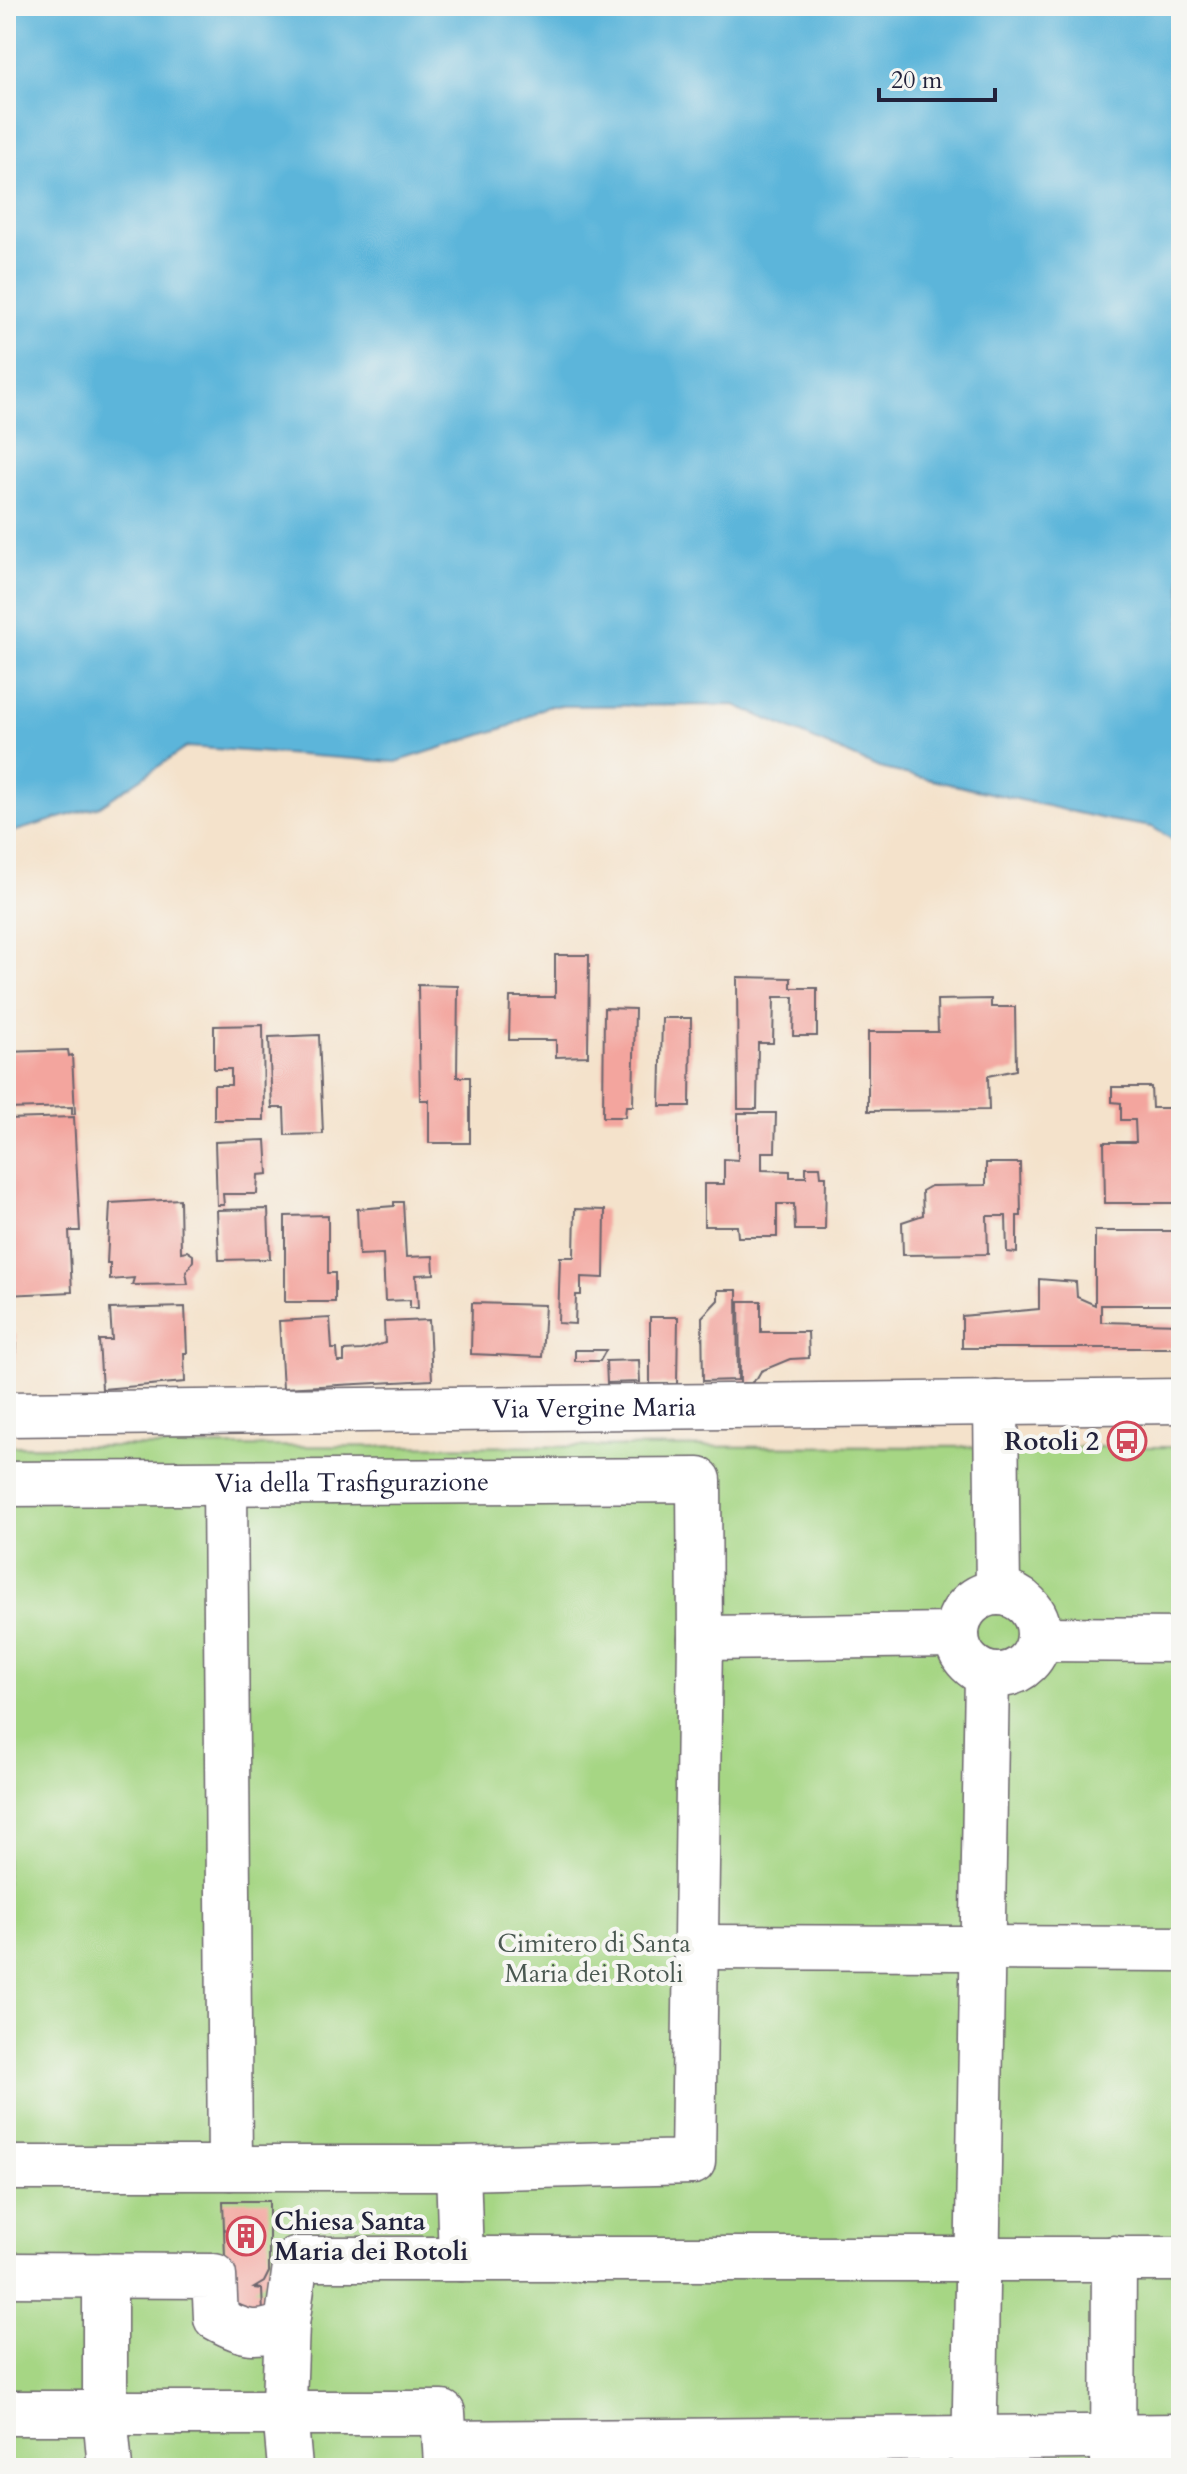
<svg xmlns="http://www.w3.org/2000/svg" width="1187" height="2474" font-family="Cardo,serif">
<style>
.green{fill:#a6d684;stroke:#647c60;stroke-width:2}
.water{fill:#5cb5da;stroke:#3f6c8a;stroke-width:2}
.building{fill:#f3a59e}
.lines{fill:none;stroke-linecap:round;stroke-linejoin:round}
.minor-casing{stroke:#6c656d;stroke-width:47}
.major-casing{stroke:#6c656d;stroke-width:47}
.minor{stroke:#fff;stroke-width:44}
.major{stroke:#fff;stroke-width:44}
.labels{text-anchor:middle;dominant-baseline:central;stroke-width:8;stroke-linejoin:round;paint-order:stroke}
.street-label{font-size:26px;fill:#22223b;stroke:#f6f6f2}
.poi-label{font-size:26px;font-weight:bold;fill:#22223b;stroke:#f6f6f2;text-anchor:end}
.park-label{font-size:26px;fill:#4a5851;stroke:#f6f6f2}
</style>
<rect width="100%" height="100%" fill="#f6f6f2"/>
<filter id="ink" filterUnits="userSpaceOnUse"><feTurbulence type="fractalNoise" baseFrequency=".0125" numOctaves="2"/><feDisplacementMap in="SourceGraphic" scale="16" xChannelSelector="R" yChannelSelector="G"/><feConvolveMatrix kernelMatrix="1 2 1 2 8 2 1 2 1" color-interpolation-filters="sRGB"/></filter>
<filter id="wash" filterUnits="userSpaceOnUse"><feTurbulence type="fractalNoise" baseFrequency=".006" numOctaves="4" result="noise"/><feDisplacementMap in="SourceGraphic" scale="32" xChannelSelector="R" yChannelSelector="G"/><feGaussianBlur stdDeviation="1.8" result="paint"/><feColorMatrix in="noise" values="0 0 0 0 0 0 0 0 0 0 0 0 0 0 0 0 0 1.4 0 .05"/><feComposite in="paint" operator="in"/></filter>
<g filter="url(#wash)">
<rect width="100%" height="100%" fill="#f4e2cb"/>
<polygon class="green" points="6,1446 1181,1447 1181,2468 6,2468"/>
<polygon class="water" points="6,6 1181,6 1181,845 1152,827 1109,820 879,768 735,705 547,706 510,726 396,762 187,747 100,806 6,834"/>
<g id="blocks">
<g class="building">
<polygon points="555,955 589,955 588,1056 556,1057 556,1040 509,1040 510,997 555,997"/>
<polygon points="737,977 791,978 791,988 817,988 817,1036 793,1036 794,997 774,997 773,1043 758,1043 757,1109 738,1109"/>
<polygon points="418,985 458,986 457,1077 470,1077 470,1143 429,1143 429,1100 420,1100"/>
<polygon points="991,999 991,1007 1015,1007 1016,1070 988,1076 989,1110 868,1111 868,1032 938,1032 937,1000"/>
<polygon points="604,1008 635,1009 633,1106 626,1106 625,1117 603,1117"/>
<polygon points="662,1018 691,1018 690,1106 660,1106"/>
<polygon points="263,1025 264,1120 214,1120 214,1085 231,1085 231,1069 214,1069 214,1026"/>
<polygon points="319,1035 323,1134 285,1135 284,1108 272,1108 269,1037"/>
<polygon points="68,1050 69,1056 72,1055 75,1114 72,1114 72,1107 6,1109 6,1052"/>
<polygon points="1112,1087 1151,1087 1152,1108 1181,1108 1181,1203 1105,1203 1104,1142 1136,1142 1135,1120 1121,1120 1121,1103 1112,1102"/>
<polygon points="738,1113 776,1113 775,1152 762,1152 762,1170 790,1171 790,1177 806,1177 806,1167 820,1167 821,1176 826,1176 825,1230 795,1230 794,1204 777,1204 777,1237 738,1237 737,1226 704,1226 704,1184 724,1184 724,1159 738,1160"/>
<polygon points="74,1117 80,1231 69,1231 72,1292 6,1295 6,1119"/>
<polygon points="266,1140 268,1174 258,1175 257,1194 223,1194 224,1205 217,1205 215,1142"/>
<polygon points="986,1163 1020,1163 1021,1216 1017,1216 1017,1253 1007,1252 1006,1216 987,1216 988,1254 903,1255 902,1222 923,1215 922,1191 931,1186 986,1185"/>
<polygon points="180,1199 181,1252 187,1251 193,1255 193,1261 186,1272 188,1284 132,1285 134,1278 110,1280 110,1263 107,1263 110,1203"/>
<polygon points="394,1202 403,1202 406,1257 433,1256 434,1274 416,1275 418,1308 410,1308 410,1300 385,1301 383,1254 359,1255 357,1209 394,1206"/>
<polygon points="268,1209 270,1259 219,1260 217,1210"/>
<polygon points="575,1209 605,1210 604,1278 581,1277 581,1295 576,1295 575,1324 558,1323 560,1257 574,1257"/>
<polygon points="328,1215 328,1273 335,1273 335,1302 285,1302 285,1216"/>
<polygon points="1095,1231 1181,1231 1181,1305 1101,1305 1101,1322 1181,1324 1181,1348 962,1348 962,1316 1039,1309 1039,1279 1076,1282 1077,1297 1095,1305"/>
<polygon points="718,1290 737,1290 738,1380 703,1381 702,1317 718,1300"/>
<polygon points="739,1301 761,1301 761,1332 808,1332 809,1358 790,1359 761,1371 757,1378 751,1383 740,1383"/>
<polygon points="472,1303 545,1305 542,1357 471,1354"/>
<polygon points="185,1307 187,1353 184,1353 185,1382 102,1389 99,1340 112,1340 110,1309"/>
<polygon points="650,1317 678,1317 677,1384 650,1384"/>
<polygon points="330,1318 332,1349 337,1349 338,1362 344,1362 344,1351 362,1350 385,1343 384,1322 429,1320 432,1380 283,1388 279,1321"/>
<polygon points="6,1333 16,1334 15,1359 6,1359"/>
<polygon points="575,1350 606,1350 600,1361 575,1361"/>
<polygon points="639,1360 640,1382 607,1383 606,1361"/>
<polygon points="223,2201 269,2201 269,2272 264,2282 254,2288 262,2289 263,2314 227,2315"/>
</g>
</g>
</g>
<g filter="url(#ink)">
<use href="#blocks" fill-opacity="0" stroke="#6c656d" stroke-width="2"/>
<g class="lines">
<defs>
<g id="minor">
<polyline points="996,1403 998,1593"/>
<polyline points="225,1483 230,2168 458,2168"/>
<path id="s1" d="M6,1484L699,1480L700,1638L957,1635"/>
<circle cx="998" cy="1634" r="41"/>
<polyline points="1039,1639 1181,1640"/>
<polyline points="696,1947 1181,1949"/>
<polyline points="6,2168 230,2168"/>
<polyline points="461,2259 458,2168 693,2162 700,1638"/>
<path d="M6,2275L214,2276L216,2318C244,2334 257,2337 287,2324L296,2259H1181"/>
<polyline points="105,2275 105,2413 110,2468"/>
<polyline points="287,2324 284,2402 290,2468"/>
<polyline points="6,2413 443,2413 446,2465"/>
<polyline points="445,2443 1181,2436"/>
<polyline points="974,2468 987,1674"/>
<polyline points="1113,2468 1114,2258"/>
</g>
<g id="major">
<path id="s2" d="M6,1414L1181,1401"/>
</g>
</defs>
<use href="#minor" class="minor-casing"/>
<use href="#major" class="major-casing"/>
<use href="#minor" class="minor"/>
<use href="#major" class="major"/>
</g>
</g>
<defs>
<symbol id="bus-ring" viewBox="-11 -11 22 22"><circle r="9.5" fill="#f6f6f2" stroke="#d1495b" stroke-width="1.5"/><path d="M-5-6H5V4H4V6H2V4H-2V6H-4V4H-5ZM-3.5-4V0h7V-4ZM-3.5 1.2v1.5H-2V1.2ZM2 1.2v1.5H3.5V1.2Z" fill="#d1495b"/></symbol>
<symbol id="building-ring" viewBox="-11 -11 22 22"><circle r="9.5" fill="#f6f6f2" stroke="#d1495b" stroke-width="1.5"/><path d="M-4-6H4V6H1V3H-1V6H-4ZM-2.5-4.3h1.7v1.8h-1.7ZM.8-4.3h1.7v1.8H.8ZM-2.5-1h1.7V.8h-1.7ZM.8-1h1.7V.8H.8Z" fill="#d1495b"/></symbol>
</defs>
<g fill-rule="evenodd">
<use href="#bus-ring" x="1105" y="1419" width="44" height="44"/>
<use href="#building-ring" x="224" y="2214" width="44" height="44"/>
</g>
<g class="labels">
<g class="street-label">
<text stroke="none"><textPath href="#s2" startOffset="588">Via Vergine Maria</textPath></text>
<text stroke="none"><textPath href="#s1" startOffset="346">Via della Trasfigurazione</textPath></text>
</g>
<g class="poi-label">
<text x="1099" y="1441">Rotoli 2</text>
<text x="274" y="2221" text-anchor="start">Chiesa Santa<tspan x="274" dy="30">Maria dei Rotoli</tspan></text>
</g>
<g class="park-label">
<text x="594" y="1943">Cimitero di Santa<tspan x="594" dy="30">Maria dei Rotoli</tspan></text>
</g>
</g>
<rect width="1187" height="2474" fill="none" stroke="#f6f6f2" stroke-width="32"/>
<path d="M879 88v12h116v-12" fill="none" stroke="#22223b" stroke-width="4"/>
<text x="891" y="88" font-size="24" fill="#22223b" stroke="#f6f6f2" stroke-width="6" paint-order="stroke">20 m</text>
</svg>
